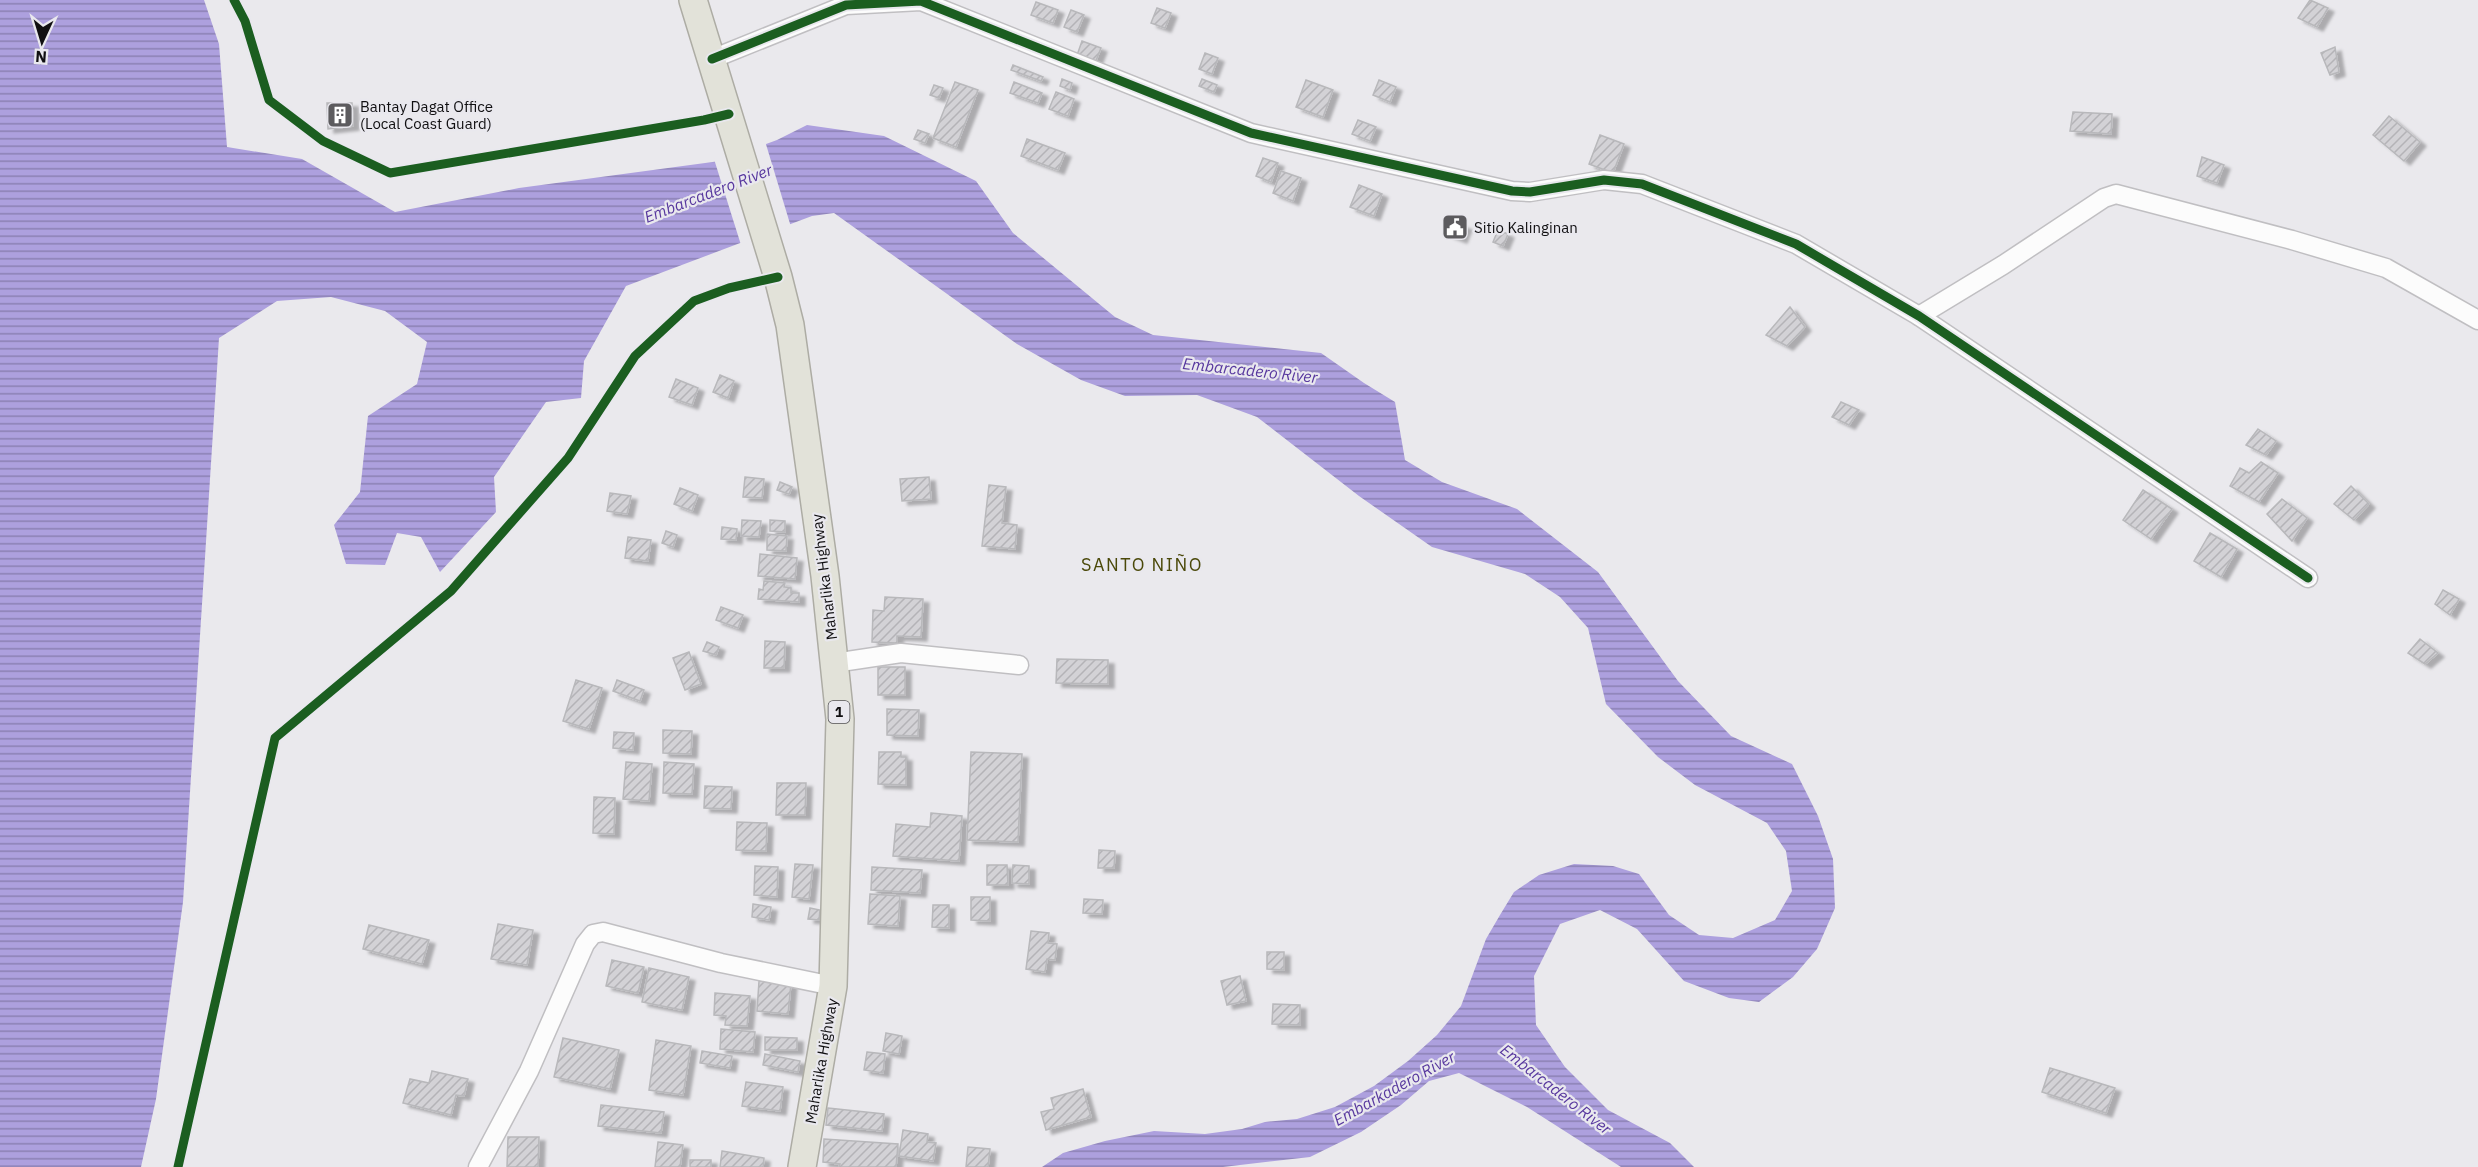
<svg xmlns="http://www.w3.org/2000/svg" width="2478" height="1167" font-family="'IBM Plex Sans',sans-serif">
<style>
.water{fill:url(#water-rules)}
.pier{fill:#eae9ed}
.building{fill:url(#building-hatch);stroke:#b8b8bb;stroke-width:1.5;filter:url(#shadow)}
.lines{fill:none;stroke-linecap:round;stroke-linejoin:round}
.minor-casing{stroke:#c0bfc2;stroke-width:21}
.highway-casing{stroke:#adaca4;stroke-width:30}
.minor{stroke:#fcfcfc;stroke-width:18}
.highway{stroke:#e2e2d9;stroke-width:27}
.cycleway-casing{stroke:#e9e8ee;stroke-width:13}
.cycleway{stroke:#1b5e20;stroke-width:9}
.labels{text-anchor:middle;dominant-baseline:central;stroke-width:4.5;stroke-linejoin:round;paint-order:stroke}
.shield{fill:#e9e8ee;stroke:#515053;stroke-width:1.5}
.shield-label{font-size:14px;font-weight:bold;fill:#100f11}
.poi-label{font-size:15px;fill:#100f11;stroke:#e9e8ee;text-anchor:start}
.street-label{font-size:15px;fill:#100f11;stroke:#e9e8ee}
.water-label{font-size:16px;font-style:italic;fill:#57379e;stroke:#e9e8ee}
.quarter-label{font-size:18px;letter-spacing:1.5px;fill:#4b4909;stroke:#e9e8ee}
</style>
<defs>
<pattern id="water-rules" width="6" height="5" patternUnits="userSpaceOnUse" patternTransform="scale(1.5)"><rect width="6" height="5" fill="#ada0de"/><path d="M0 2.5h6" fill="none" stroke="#8b81b3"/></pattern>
<pattern id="building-hatch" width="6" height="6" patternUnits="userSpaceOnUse" patternTransform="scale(1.5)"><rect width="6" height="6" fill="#d3d2d6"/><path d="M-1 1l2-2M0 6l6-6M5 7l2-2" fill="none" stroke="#b4b3b7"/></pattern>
<filter id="shadow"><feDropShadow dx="6" dy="4" stdDeviation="1.5" flood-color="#0004"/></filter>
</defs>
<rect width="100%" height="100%" fill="#eae9ed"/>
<polygon class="water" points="0,0 204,0 219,44 227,147 302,159 395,212 519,188 720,161 777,140 807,125 884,136 976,181 1013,233 1115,317 1153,335 1321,353 1364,383 1395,402 1405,460 1442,482 1517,509 1598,572 1678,681 1731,736 1792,764 1818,816 1833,859 1835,908 1817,949 1793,977 1759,1002 1729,998 1684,981 1637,929 1600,910 1560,924 1534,976 1536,1025 1565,1067 1608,1110 1670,1143 1694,1167 1621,1167 1527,1107 1459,1073 1429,1081 1401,1105 1361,1132 1310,1157 1223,1167 1042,1167 1063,1153 1105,1141 1154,1131 1205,1134 1242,1129 1265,1122 1297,1119 1335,1107 1374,1086 1408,1061 1437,1035 1461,1006 1486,939 1500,915 1514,892 1539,875 1574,864 1613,866 1639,874 1669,915 1699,935 1733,938 1775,920 1792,891 1786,851 1767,823 1695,785 1658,757 1606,704 1588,628 1560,597 1525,574 1432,547 1359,496 1257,417 1197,395 1125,396 1081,380 1017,344 834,213 812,216 626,286 584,361 581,398 546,402 494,477 496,512 440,572 421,537 397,533 385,565 346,564 334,525 360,492 368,416 417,384 427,342 385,311 331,297 277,301 219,338 183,902 156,1099 141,1167 0,1167"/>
<polygon class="pier" points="765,141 791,227 741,245 714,159"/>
<g class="building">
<polygon points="2310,0 2328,8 2317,27 2298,18"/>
<polygon points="1036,2 1058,10 1053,23 1031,15"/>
<polygon points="1157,8 1171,13 1165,28 1151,23"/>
<polygon points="1071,10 1084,15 1077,32 1064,27"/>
<polygon points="1082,41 1101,48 1093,68 1075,61"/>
<polygon points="2335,47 2339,72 2330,75 2321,53"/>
<polygon points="1205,53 1218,58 1212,74 1199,69"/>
<polygon points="1013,65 1043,77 1041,81 1011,70"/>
<polygon points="1062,79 1072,83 1070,90 1060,86"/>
<polygon points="1202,79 1217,85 1214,92 1199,86"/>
<polygon points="1306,80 1333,90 1323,117 1296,107"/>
<polygon points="1379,80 1396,87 1390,102 1373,95"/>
<polygon points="955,82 978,90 956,147 933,138"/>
<polygon points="1014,82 1042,93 1038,103 1010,93"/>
<polygon points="934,85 943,88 939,98 930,95"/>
<polygon points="1056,92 1074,99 1068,116 1049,109"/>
<polygon points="327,103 352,103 353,126 328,129"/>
<polygon points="2073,112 2112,114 2111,134 2070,131"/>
<polygon points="2389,116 2420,142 2404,161 2373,135"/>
<polygon points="1358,120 1376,127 1370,141 1352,134"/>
<polygon points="918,130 929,134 925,143 914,139"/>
<polygon points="1600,135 1624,144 1613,173 1589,164"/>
<polygon points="1027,139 1065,153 1058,170 1021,156"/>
<polygon points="2202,157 2224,165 2217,183 2197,176"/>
<polygon points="1263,158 1278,163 1271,182 1256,176"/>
<polygon points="1281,171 1301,178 1293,201 1273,193"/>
<polygon points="1359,185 1382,194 1374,216 1350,207"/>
<polygon points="1453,222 1466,226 1461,239 1448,234"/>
<polygon points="1498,230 1508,234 1503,246 1493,242"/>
<polygon points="1790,307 1805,327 1787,346 1766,335"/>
<polygon points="720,375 734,381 728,398 713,392"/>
<polygon points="676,379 698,388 692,405 669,397"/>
<polygon points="1841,402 1859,410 1849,425 1832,417"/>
<polygon points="2258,429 2276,441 2266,455 2246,445"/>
<polygon points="2261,462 2278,473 2259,502 2230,486 2240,468 2249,473"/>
<polygon points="745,477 764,479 762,498 743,497"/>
<polygon points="929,477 931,499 902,501 900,479"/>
<polygon points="780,482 792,487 789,494 777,490"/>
<polygon points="989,485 1006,487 1002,523 1017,525 1015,549 982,546"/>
<polygon points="2351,486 2369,504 2354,520 2334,504"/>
<polygon points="680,488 698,495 692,511 674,504"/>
<polygon points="2143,490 2172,509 2151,539 2123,520"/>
<polygon points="610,493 631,496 627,514 607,511"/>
<polygon points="2282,499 2307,518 2292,541 2267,514"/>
<polygon points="742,520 761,521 759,537 741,536"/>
<polygon points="770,520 785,521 785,532 770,531"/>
<polygon points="722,527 737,529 736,540 721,539"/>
<polygon points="666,531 677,535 673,547 662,543"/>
<polygon points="2210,533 2237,549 2221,577 2194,561"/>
<polygon points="767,534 787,536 786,551 767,550"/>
<polygon points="628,537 651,540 648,561 625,558"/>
<polygon points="760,554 797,558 795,579 758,576"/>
<polygon points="764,581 785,583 784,587 791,588 791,593 799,593 799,602 758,599 759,589 763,590"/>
<polygon points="2443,590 2459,599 2450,615 2435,604"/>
<polygon points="885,597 923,599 921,637 897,636 897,643 872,642 873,610 884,611"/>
<polygon points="721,607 743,615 738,628 716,620"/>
<polygon points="2420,639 2438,653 2425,664 2408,653"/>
<polygon points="765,641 785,642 784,668 764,668"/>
<polygon points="707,642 719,647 716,655 703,651"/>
<polygon points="689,652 701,684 685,690 673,658"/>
<polygon points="1057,659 1108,660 1108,684 1056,683"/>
<rect x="878" y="667" width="27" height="28"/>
<polygon points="576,680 602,688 589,729 563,721"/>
<polygon points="617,680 644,690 640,701 613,691"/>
<polygon points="887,709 919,710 918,736 887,735"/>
<polygon points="663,730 692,731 691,754 663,753"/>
<polygon points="614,732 634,733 633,750 613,748"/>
<polygon points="879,752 901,752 901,757 906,757 906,785 878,784"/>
<polygon points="971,752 1022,754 1018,842 967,840"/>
<polygon points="626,762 652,764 649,801 623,799"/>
<polygon points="664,762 694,764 692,794 663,793"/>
<polygon points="777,783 806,783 805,815 776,815"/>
<polygon points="705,786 732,787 731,809 704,808"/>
<polygon points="594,797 615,798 614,834 593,833"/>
<polygon points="931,813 962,816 959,861 893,856 896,824 930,827"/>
<polygon points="737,822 767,823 766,851 736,850"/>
<polygon points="1099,850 1115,851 1114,868 1098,868"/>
<polygon points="795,864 813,865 809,899 792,897"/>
<polygon points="987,865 1007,865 1008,885 987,885"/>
<polygon points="1013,865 1029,866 1029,884 1012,883"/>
<polygon points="755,866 778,867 777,897 754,895"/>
<polygon points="872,867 922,870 920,893 871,890"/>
<polygon points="870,894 900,896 898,926 868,924"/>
<polygon points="971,897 990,897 990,921 971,920"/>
<polygon points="1084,899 1103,900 1102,914 1083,913"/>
<polygon points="753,904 771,907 769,920 752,917"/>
<polygon points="933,905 949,905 949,928 932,927"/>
<polygon points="810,908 820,910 819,920 808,919"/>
<polygon points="498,924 533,930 527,965 491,959"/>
<polygon points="369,925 429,940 422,964 363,949"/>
<polygon points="1031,931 1049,933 1048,943 1057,944 1055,960 1047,959 1045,972 1026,969"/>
<polygon points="1267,952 1284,952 1284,970 1267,969"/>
<polygon points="612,960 644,967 638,993 606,986"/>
<polygon points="649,968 689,977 682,1010 642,1002"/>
<polygon points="1240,976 1246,1001 1227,1005 1221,981"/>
<polygon points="759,981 791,983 788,1014 757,1011"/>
<polygon points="715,993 750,996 747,1026 725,1025 726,1016 714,1015"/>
<polygon points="1273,1004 1300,1005 1300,1025 1272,1024"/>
<polygon points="721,1029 755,1032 753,1052 720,1049"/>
<polygon points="886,1033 902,1036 899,1054 883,1051"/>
<polygon points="765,1037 797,1038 797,1050 765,1050"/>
<polygon points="563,1038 619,1050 610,1089 554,1077"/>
<polygon points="656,1040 691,1046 683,1095 649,1090"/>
<polygon points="702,1051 732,1056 730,1068 700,1063"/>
<polygon points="867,1052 885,1054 883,1073 864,1070"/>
<polygon points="765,1054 800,1061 798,1072 763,1065"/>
<polygon points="2050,1068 2115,1088 2106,1113 2042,1092"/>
<polygon points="432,1071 468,1079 464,1096 456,1095 451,1115 403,1103 410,1079 429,1083"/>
<polygon points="746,1082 783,1087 780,1111 742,1106"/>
<polygon points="1083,1089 1091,1117 1046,1130 1041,1112 1054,1109 1051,1098"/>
<polygon points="601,1105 664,1112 661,1133 598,1126"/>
<polygon points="828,1108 884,1114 882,1131 826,1125"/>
<polygon points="903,1130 928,1134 927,1142 936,1143 933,1161 899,1156"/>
<polygon points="508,1137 539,1137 538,1167 507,1167"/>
<polygon points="824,1139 898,1144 896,1167 839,1167 840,1164 823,1162"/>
<polygon points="658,1142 683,1145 680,1167 655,1167"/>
<polygon points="968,1147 990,1149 988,1167 966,1167"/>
<polygon points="722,1151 764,1158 763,1167 720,1167"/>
<rect x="690" y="1160" width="21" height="7"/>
</g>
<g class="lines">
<defs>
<g id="minor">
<polyline points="712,59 846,5 921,1 1251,133 1512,191 1530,192 1604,180 1642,184 1796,244 1919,316 2308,578"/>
<polyline points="1919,316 2003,265 2104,198 2116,194 2292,240 2386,268 2478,320"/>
<polyline points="834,663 901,653 1019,665"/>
<polyline points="478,1167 529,1071 585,944 593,934 603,932 721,963 833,986"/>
</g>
<polyline id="highway" points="693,0 778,277 790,325 825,576 840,719 833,986 802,1167"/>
</defs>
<use href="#minor" class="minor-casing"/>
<use href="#highway" class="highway-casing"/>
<use href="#minor" class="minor"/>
<use href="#highway" class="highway"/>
<defs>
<g id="cycleway">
<polyline points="234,0 245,21 269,100 323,141 390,173 704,120 729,114"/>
<polyline points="712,59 846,5 921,1 1251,133 1512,191 1530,192 1604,180 1642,184 1796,244 1919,316 2308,578"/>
<polyline points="178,1167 275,738 451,591 568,458 635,356 694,301 729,288 778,277"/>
</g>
</defs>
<use href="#cycleway" class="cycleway-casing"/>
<use href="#cycleway" class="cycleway"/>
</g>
<defs>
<symbol id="building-square" viewBox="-11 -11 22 22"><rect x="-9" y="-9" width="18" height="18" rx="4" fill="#5c5b5e" stroke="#e9e8ee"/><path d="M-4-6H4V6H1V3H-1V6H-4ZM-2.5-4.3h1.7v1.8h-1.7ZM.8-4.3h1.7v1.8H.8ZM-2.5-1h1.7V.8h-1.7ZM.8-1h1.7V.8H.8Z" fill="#fff"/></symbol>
<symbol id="civic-square" viewBox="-11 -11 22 22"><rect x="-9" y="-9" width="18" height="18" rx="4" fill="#5c5b5e" stroke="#e9e8ee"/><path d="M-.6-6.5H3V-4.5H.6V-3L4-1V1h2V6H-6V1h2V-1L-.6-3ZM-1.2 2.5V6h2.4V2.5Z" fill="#fff"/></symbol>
</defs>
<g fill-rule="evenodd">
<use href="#building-square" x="325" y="100" width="30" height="30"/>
<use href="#civic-square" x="1440" y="212" width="30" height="30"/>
</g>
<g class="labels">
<rect class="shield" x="828.5" y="701" width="21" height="22" rx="4.5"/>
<g class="shield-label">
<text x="839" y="712">1</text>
</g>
<g class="poi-label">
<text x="360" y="106">Bantay Dagat Office<tspan x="360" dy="17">(Local Coast Guard)</tspan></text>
<text x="1474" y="227">Sitio Kalinginan</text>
</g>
<g class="street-label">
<text transform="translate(824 577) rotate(-97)">Maharlika Highway</text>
<text transform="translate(821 1061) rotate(-80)">Maharlika Highway</text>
</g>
<g class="water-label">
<text transform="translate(708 193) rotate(-21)">Embarcadero River</text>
<text transform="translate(1250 370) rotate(6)">Embarcadero River</text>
<text transform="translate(1394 1088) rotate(-29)">Embarkadero River</text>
<text transform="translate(1556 1089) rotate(38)">Embarcadero River</text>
</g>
<g class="quarter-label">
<text x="1142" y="564">SANTO NIÑO</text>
</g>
</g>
<g transform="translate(42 42) rotate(184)" stroke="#e9e8ee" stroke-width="4.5" paint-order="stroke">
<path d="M0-4.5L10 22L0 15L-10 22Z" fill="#100f11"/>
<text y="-9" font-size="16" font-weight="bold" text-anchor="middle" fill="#100f11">N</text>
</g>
</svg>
